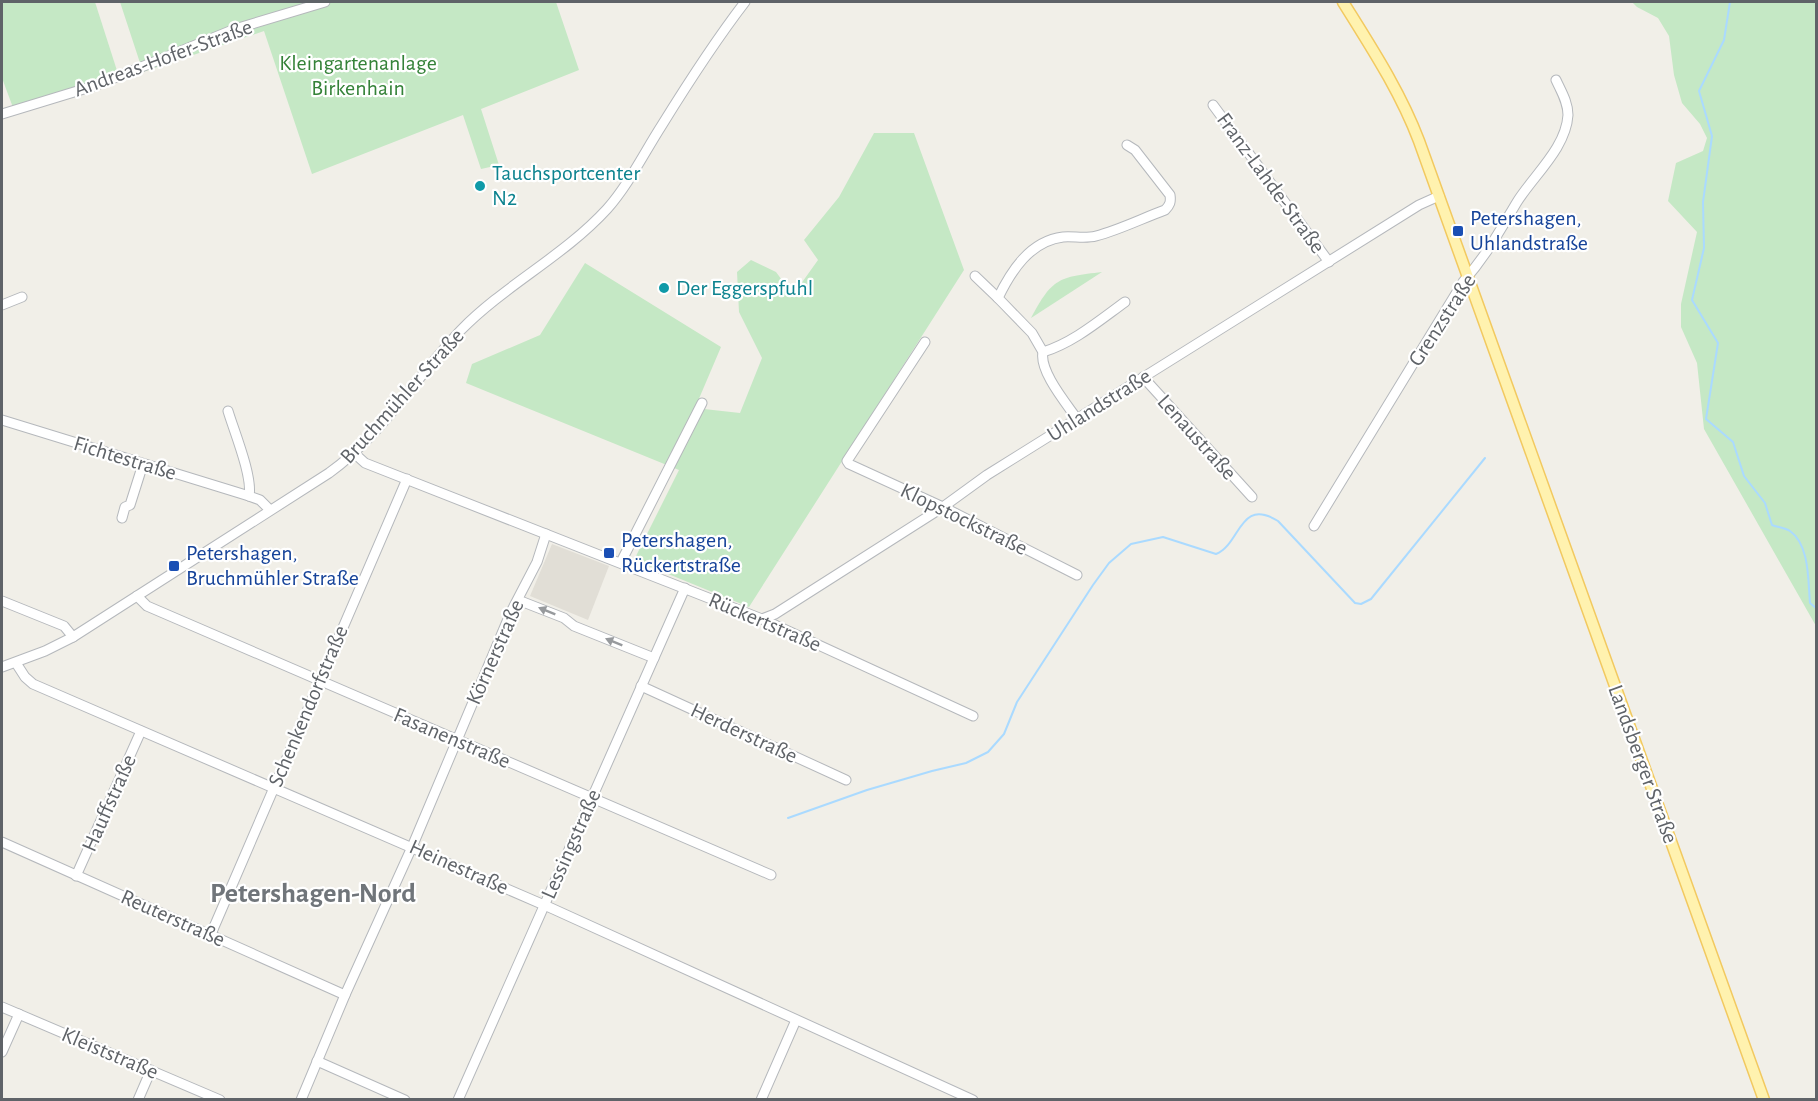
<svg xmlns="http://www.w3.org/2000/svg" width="1818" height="1101" font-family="'Alegreya Sans',sans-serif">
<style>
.education{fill:#e1ded6}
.green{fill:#c5e8c5}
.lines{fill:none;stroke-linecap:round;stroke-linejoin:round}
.stream{stroke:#aadaff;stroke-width:2}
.minor-casing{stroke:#b5b8bc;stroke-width:11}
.major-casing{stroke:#f2c960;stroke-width:13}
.minor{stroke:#fff;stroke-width:9}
.major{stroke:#fff2af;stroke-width:10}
.oneway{fill:#979a9d}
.culture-dot{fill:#0f9aa8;stroke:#fff;stroke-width:2}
.transit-dot{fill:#1a4fb4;stroke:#fff;stroke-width:2}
.labels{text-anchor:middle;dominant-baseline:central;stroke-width:4.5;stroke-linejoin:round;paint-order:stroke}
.street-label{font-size:22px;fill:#5f6368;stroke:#fff}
.park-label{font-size:22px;fill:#348238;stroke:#fff}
.culture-label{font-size:22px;fill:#0d838f;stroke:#fff;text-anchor:start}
.transit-label{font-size:22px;fill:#164399;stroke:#fff;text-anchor:start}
.district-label{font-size:28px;font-weight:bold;fill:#70757a;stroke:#fff}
</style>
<rect width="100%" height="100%" fill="#f1efe8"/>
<polygon class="education" points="552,544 609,566 588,620 530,596"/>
<g class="green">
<polygon points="2,2 95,2 120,80 15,113 2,78"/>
<polygon points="120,2 556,2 579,70 481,109 499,165 481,169 463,115 312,174 264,31 143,72"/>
<polygon points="1632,2 1816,2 1816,626 1704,429 1697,363 1681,327 1681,304 1697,232 1668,201 1676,163 1703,151 1707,138 1700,124 1682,103 1674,75 1669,36 1658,18 1637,7"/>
<polygon points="874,133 914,133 964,270 749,607 634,560 679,470 466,383 472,364 540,335 585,263 721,347 695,408 740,413 762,358 739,312 737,272 751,260 776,272 793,295 818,260 804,240 839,197"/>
<path d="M1102,272L1031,318C1052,278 1059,277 1102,272Z"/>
</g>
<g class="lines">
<g class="stream">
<path d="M1730,2L1724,40L1699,91L1712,136L1703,202L1704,248L1692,300L1718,343L1706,419L1733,442L1744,476L1765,503L1772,525C1777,527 1785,528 1790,531C1810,545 1808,582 1810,603L1816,608"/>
<path d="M788,818L867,790L932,771L966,763L988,752L1004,734L1017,702L1093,585L1109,563L1131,544L1163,537L1216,554C1241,544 1239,497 1278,521L1355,603L1361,604L1371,599L1485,458"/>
</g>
<defs>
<g id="minor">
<polyline points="1213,105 1329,262"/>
<polyline points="2,114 97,85 235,29 325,2"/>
<polyline points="975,276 998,298"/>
<polyline points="2,305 22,297"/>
<polyline points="925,342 847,461 849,464 943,507 1077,575"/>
<path d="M1043,352C1073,343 1100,320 1125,302"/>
<polyline points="1143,377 1252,497"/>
<path d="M228,411C234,431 253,477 249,496"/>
<path d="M1077,419C1066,403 1039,371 1043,352L1032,333L998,298C1011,271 1030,241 1063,237C1074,236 1085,239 1096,236C1119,230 1143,218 1165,210C1170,205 1171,202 1170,195L1135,150L1127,145"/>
<polyline points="2,420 249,496 260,500 270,510"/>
<polyline points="354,453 365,463 762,619 973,716"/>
<polyline points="122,518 125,507 130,505 143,464"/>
<path d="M1314,526L1463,282C1486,256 1499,232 1517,202C1534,175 1566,148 1568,115C1568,102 1561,91 1556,80"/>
<polyline points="621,562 702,403"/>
<polyline points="137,596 147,606 771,875"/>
<polyline points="518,600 564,618 574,626 654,658"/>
<polyline points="2,601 64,626 73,637"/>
<polyline points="762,619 775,614 943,507 987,475 1419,205 1439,196"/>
<polyline points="16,663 25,677 33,684 551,908 973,1100"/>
<path d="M2,667L45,651L73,637L329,473C382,435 416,377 461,330C505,285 564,256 607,209C629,184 644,153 662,125C688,83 715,41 745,2"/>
<polyline points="641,686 846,780"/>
<polyline points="2,842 345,995"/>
<polyline points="76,876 141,731"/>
<polyline points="211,934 407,479"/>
<polyline points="2,1007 220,1100"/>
<polyline points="2,1052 19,1014"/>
<polyline points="317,1061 405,1100"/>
<polyline points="138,1100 151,1070"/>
<polyline points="301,1100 345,995 412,847 511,612 537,562 546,534"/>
<polyline points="458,1100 685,588"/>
<polyline points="761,1100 796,1020"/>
</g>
<path id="major" d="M1343,2C1371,47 1400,91 1419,141L1764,1100"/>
</defs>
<use href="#minor" class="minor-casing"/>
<use href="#major" class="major-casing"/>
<use href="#minor" class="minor"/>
<use href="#major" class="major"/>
</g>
<defs><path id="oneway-solid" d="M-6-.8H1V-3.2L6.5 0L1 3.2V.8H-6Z" transform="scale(1.5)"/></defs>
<g class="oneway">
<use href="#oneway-solid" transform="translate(547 611) rotate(-158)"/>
<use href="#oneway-solid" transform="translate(614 642) rotate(-158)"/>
</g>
<g class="culture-dot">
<circle cx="480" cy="186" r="6"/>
<circle cx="664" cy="288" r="6"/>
</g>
<g class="transit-dot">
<rect x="1452" y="225" width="12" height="12" rx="3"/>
<rect x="603" y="547" width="12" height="12" rx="3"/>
<rect x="168" y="560" width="12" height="12" rx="3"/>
</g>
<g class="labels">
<g class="street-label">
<text transform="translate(163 58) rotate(-20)">Andreas-Hofer-Straße</text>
<text transform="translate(1271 183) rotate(54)">Franz-Lahde-Straße</text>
<text transform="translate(1442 320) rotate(-57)">Grenzstraße</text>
<text transform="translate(402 396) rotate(-48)">Bruchmühler Straße</text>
<text transform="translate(1099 405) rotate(-32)">Uhlandstraße</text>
<text transform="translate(1197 437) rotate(48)">Lenaustraße</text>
<text transform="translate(125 458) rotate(17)">Fichtestraße</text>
<text transform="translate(964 519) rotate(26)">Klopstockstraße</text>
<text transform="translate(765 622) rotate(23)">Rückertstraße</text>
<text transform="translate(495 652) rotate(-66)">Körnerstraße</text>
<text transform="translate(308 706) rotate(-67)">Schenkendorfstraße</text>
<text transform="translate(744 733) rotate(25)">Herderstraße</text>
<text transform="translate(452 738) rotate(23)">Fasanenstraße</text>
<text transform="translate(1643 764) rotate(70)">Landsberger Straße</text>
<text transform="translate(109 803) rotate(-66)">Hauffstraße</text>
<text transform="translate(571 844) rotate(-66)">Lessingstraße</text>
<text transform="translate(459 867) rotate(24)">Heinestraße</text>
<text transform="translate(173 918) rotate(24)">Reuterstraße</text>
<text transform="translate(110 1053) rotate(23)">Kleiststraße</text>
</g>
<g class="park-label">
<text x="358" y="63">Kleingartenanlage<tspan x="358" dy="25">Birkenhain</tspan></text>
</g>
<g class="culture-label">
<text x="492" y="173">Tauchsportcenter<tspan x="492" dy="25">N2</tspan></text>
<text x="676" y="288">Der Eggerspfuhl</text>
</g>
<g class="transit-label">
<text x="1470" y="218">Petershagen,<tspan x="1470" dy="25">Uhlandstraße</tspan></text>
<text x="621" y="540">Petershagen,<tspan x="621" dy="25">Rückertstraße</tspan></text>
<text x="186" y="553">Petershagen,<tspan x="186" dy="25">Bruchmühler Straße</tspan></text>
</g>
<g class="district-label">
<text x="313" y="894">Petershagen-Nord</text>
</g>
</g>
<rect width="1818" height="1101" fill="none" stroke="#5f6368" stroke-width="6"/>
</svg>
